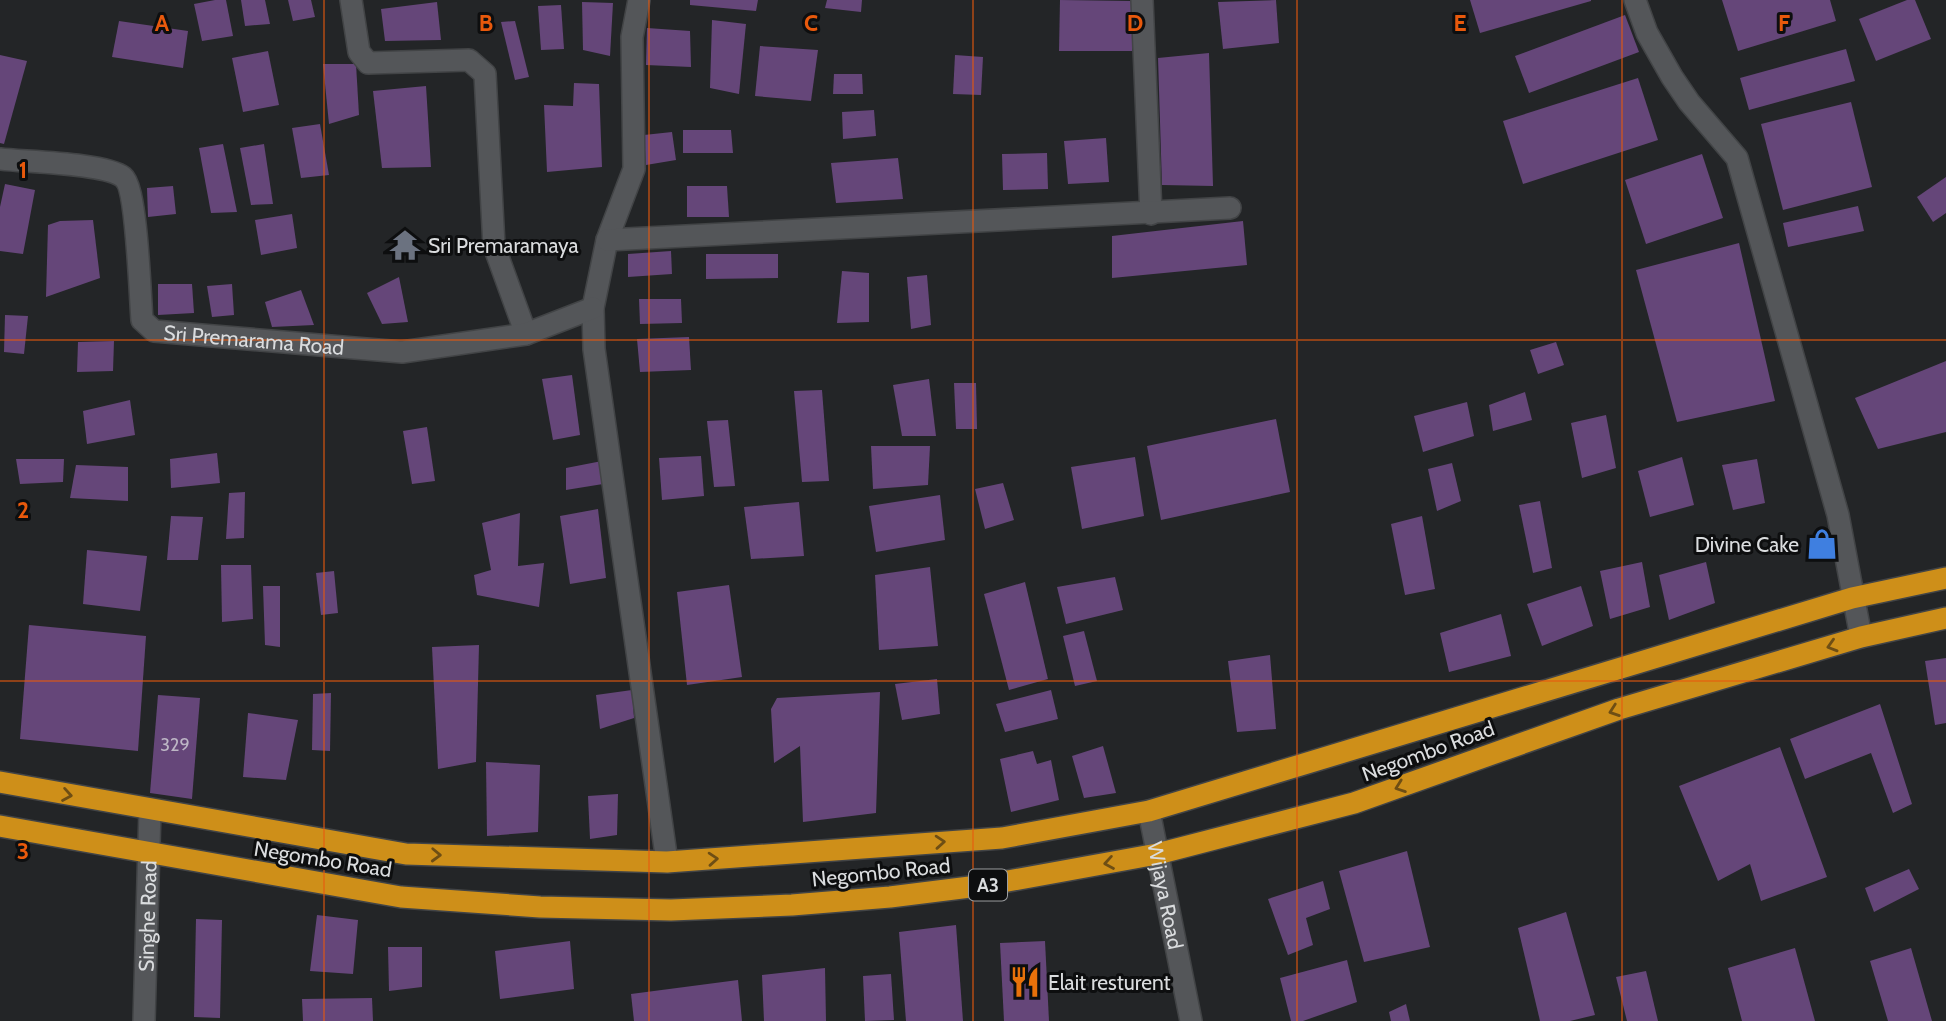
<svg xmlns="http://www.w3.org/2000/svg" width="1946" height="1021" font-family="Cabin,sans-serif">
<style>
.building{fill:#654679}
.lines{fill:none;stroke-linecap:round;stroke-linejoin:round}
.minor-casing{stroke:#424446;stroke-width:24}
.highway-casing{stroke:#424446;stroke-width:24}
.minor{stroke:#545659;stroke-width:21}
.highway{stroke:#ce8f19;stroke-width:21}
.oneway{stroke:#6e4e14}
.grid{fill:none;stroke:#e8590c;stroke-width:2;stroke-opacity:0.55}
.labels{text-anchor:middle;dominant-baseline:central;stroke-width:6;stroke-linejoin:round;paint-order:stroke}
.number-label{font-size:18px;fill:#bdb6c5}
.shield{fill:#0d0e0f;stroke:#9c9ea0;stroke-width:2}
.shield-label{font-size:19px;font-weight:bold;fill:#dadcde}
.poi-label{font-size:21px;fill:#dadcde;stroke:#0d0e0f;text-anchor:start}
.street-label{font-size:21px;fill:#dadcde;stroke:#0d0e0f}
.grid-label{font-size:23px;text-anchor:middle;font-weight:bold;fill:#e8590c;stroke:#0d0e0f;stroke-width:6;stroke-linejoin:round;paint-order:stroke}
</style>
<rect width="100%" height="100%" fill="#232527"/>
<g class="building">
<polygon points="215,0 226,0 233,36 202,41 194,4"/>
<polygon points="241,0 265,0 270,24 245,26"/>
<polygon points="288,0 311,0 315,17 293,21"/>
<polygon points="690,0 758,0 756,11 690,5"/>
<polygon points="827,0 862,0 861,12 825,8"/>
<polygon points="1060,0 1132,1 1132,51 1059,51"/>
<polygon points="1276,0 1279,43 1223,49 1218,2"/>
<polygon points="1470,0 1591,0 1591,1 1480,33"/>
<polygon points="1722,0 1830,0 1836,21 1738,51"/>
<polygon points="1907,0 1915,0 1931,39 1876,61 1859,19"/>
<polygon points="437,2 441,40 385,41 381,9"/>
<polygon points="582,2 613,3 610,56 583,50"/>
<polygon points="561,5 564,49 541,50 538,6"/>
<polygon points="1625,15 1639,52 1529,93 1515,56"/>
<polygon points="712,20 746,24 739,94 710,88"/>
<polygon points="119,21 188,31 183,68 112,57"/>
<polygon points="515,21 529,77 515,80 501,22"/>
<polygon points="647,28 690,31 691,67 646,65"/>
<polygon points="760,46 818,50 811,101 755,96"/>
<polygon points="1846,49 1855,81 1749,110 1740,78"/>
<polygon points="268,51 279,105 243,112 232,58"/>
<polygon points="1209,53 1213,186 1162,185 1158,58"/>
<polygon points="0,55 27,61 4,144 0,143"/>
<polygon points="955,55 983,57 981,95 953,94"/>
<polygon points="323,64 356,64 359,115 329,124"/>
<polygon points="834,74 862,74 863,94 833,94"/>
<polygon points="1638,78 1658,140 1523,184 1503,121"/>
<polygon points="574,83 599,84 602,167 547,172 544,105 573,106"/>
<polygon points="426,86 431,167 382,168 373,91"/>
<polygon points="1851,102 1872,187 1783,210 1761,124"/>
<polygon points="874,110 876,136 843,139 842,112"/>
<polygon points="320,124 329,175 301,178 292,128"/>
<polygon points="683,130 731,130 733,153 683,153"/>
<polygon points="672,132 676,160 646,165 644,135"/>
<polygon points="1106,138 1109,182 1068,184 1064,141"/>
<polygon points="223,144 237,212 211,213 199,148"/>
<polygon points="264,144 273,204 251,205 240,148"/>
<polygon points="1047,153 1048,189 1003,190 1002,154"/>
<polygon points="1702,154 1723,218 1646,244 1625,180"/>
<polygon points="898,158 903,199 836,203 831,163"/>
<polygon points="1946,177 1946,213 1933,222 1917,197"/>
<polygon points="5,184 35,190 23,254 0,251 0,207"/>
<polygon points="173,186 176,214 148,217 147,188"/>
<polygon points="687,186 727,186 729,217 687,217"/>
<polygon points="1858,206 1864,231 1788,247 1783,223"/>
<polygon points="292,214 297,248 261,255 255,220"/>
<polygon points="93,220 100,278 46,297 48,225 60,221"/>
<polygon points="1243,221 1247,265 1112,278 1112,236"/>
<polygon points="1739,243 1775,401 1677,422 1636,270"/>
<polygon points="671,251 672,274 628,277 628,254"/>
<polygon points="706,254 778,254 778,278 706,279"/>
<polygon points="842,271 869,273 869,322 837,323"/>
<polygon points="927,275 931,325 911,329 907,277"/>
<polygon points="399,277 408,322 382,324 367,293"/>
<polygon points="158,284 192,284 194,313 158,315"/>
<polygon points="232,284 234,315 212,317 207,286"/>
<polygon points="301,290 314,325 272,327 265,302"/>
<polygon points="639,299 681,299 682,323 640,324"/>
<polygon points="5,315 28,316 24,354 4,352"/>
<polygon points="689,337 691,370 640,372 637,339"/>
<polygon points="114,341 113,371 77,372 78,342"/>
<polygon points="1556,342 1564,365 1538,374 1530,350"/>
<polygon points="1946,361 1946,432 1878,449 1855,398"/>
<polygon points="572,375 580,435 553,440 542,379"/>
<polygon points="929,379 936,436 902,436 893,385"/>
<polygon points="954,383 976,383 977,429 956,429"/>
<polygon points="822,390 829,481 802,482 794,391"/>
<polygon points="1525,392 1532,420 1493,431 1489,405"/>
<polygon points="130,400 135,435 87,444 83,411"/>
<polygon points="1467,402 1474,436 1423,452 1414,416"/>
<polygon points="1606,415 1616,468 1582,478 1571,423"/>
<polygon points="1276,419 1290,492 1161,520 1147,446"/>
<polygon points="728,420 735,486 714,487 707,421"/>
<polygon points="427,427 435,481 412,484 403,431"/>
<polygon points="871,446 930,446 928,485 873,489"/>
<polygon points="217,453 220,483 171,488 170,459"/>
<polygon points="701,456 704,496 662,500 659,458"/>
<polygon points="1135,457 1144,516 1082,529 1071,467"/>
<polygon points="1682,457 1694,505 1650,517 1638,471"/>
<polygon points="16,459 64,459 63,482 20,484"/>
<polygon points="1757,459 1765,503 1733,510 1722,465"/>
<polygon points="602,461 603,484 566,490 566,468"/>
<polygon points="1452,463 1461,501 1437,511 1428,469"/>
<polygon points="76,465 128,467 128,501 70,498"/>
<polygon points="1003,483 1014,520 985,529 975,489"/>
<polygon points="245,492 244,538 226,539 229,493"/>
<polygon points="940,495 945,540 876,552 869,506"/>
<polygon points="1540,501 1552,568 1533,573 1519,505"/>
<polygon points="799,502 804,556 751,559 744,507"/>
<polygon points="598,509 606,578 570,584 560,516"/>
<polygon points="520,513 518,566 544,563 539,607 477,595 474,575 491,570 482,523"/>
<polygon points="171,516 203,517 198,560 167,560"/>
<polygon points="1422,516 1435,589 1405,595 1391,524"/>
<polygon points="87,550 147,556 140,611 83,604"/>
<polygon points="1642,562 1650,607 1610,619 1600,571"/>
<polygon points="1706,562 1715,603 1669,620 1659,575"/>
<polygon points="221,565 251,565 253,619 222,622"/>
<polygon points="930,567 938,646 879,650 875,575"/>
<polygon points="334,571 338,613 321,615 316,573"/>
<polygon points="1115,577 1123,610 1066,624 1057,587"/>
<polygon points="1025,582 1048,679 1009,690 984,594"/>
<polygon points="729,585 742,677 687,685 677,592"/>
<polygon points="263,586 280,586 280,647 265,645"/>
<polygon points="1581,586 1593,626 1542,646 1527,604"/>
<polygon points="1501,614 1511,656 1449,672 1440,633"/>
<polygon points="29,625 146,636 138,751 20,739"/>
<polygon points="1084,631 1097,681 1075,686 1063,636"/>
<polygon points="479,645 476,762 438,769 432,647"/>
<polygon points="1270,655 1276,729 1237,732 1228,661"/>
<polygon points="1946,658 1946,723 1935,725 1925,661"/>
<polygon points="937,679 940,714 902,720 895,684"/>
<polygon points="632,690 634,718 600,729 596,695"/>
<polygon points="1051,690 1058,719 1005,732 996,704"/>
<polygon points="880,692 876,813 803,822 800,746 774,763 771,709 777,698"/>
<polygon points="331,693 330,751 312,750 313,694"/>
<polygon points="158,695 200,698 192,799 150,793"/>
<polygon points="1880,704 1912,804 1893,813 1871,753 1805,779 1790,739"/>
<polygon points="248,713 298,720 286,780 243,777"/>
<polygon points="1103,746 1116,793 1084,798 1072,756"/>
<polygon points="1780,747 1827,877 1761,901 1750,864 1718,881 1679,786"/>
<polygon points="1033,751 1037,764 1051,760 1059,800 1011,812 1000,759"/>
<polygon points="486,762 540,765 538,832 487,836"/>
<polygon points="618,794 617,835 590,839 588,796"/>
<polygon points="1407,851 1430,947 1364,962 1339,871"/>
<polygon points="1909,869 1919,889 1874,912 1865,888"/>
<polygon points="1323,881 1330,909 1306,918 1313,945 1288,955 1268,899"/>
<polygon points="1566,912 1595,1015 1570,1021 1540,1021 1518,928"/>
<polygon points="317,915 358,920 353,974 310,971"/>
<polygon points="196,919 222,920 220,1018 194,1017"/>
<polygon points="956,925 963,1021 906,1021 899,932"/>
<polygon points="570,941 574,989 500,999 495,951"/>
<polygon points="1045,941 1049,1021 1004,1021 1000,943"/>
<polygon points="388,947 422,947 422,987 389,991"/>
<polygon points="1795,948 1815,1021 1742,1021 1728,968"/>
<polygon points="1911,948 1932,1021 1888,1021 1870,961"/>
<polygon points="1347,960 1357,1002 1303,1021 1291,1021 1280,978"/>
<polygon points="825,968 826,1021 764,1021 762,975"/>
<polygon points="1646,971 1658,1021 1627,1021 1616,977"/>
<polygon points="891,974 894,1020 865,1021 863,976"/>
<polygon points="738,980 742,1021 634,1021 631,994"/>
<polygon points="372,998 373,1021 303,1021 302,999"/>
<polygon points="1406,1004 1410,1021 1391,1021 1389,1012"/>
</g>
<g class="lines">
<defs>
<g id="minor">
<polyline points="351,0 359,52 368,63 469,60 485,74 494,246 526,334"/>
<polyline points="639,0 632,37 634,169 607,240 593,308 594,349 667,862"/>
<polyline points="1142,0 1151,214"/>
<polyline points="1635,0 1647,33 1672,77 1689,102 1737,158 1838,515 1861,637"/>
<path id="s1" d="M0,159C25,162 105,163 123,177C137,188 140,296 142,320L154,331L402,352L526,334L593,308"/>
<polyline points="607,240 1230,208"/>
<path id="s2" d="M1149,811L1191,1021"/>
<path id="s3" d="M144,1021L150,810"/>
</g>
<g id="highway">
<polyline points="0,782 406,854 667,862 1002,838 1149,811 1852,598 1946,578"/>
<polyline points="0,826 401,897 540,907 671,910 792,905 890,897 986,885 1157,854 1354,803 1619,709 1861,637 1946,618"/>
</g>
</defs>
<use href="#minor" class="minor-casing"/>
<use href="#highway" class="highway-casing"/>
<use href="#minor" class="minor"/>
<use href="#highway" class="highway"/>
</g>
<defs><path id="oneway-chevron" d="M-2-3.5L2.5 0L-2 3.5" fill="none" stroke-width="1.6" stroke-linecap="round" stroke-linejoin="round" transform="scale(1.75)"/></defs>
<g class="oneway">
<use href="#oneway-chevron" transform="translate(1832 646) rotate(163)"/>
<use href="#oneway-chevron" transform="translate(1614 711) rotate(161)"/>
<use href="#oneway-chevron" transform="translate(1400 787) rotate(160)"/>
<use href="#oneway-chevron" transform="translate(67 795) rotate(10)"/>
<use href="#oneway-chevron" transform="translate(940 842) rotate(-4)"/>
<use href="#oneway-chevron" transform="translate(436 855) rotate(2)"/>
<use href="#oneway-chevron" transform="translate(713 859) rotate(-4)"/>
<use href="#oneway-chevron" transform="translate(1109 863) rotate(170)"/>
</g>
<path class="grid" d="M324,0V1021M649,0V1021M973,0V1021M1297,0V1021M1622,0V1021M0,340H1946M0,681H1946"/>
<defs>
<symbol id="temple-bare" viewBox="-9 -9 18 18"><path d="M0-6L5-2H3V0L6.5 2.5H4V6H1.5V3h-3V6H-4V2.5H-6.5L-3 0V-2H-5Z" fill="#6b7280" stroke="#0d0e0f" stroke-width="2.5" paint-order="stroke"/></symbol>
<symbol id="shop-bare" viewBox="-9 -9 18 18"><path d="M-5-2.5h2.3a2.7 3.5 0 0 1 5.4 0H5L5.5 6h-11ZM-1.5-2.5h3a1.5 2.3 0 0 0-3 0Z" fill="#3f7fe0" stroke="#0d0e0f" stroke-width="2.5" paint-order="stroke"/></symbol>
<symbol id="restaurant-bare" viewBox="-9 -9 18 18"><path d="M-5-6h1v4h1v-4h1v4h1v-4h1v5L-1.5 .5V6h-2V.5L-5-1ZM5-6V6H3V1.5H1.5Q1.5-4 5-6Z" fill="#e8710a" stroke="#0d0e0f" stroke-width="2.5" paint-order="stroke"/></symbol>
</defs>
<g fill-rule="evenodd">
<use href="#temple-bare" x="383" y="223" width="44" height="44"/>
<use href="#shop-bare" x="1800" y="522" width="44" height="44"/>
<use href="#restaurant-bare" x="1003" y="960" width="44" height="44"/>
</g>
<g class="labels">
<g class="number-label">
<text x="175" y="745">329</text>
</g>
<rect class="shield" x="969" y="869.5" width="38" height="31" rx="5"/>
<g class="shield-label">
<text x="988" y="885">A3</text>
</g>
<g class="poi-label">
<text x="428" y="245">Sri Premaramaya</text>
<text x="1799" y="544" text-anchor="end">Divine Cake</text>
<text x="1048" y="982">Elait resturent</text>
</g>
<g class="street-label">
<text stroke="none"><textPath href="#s1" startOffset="387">Sri Premarama Road</textPath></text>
<text transform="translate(1428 751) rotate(-20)">Negombo Road</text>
<text transform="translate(323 859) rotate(9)">Negombo Road</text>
<text transform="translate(881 872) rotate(-6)">Negombo Road</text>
<text stroke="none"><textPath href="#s2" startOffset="86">Wijaya Road</textPath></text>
<text stroke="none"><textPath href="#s3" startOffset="105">Singhe Road</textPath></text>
</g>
</g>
<g class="grid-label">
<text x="162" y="31">A</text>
<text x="486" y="31">B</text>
<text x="811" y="31">C</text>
<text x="1135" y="31">D</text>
<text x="1460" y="31">E</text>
<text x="1784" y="31">F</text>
<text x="23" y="178">1</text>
<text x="23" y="518">2</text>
<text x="23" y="859">3</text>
</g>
</svg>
